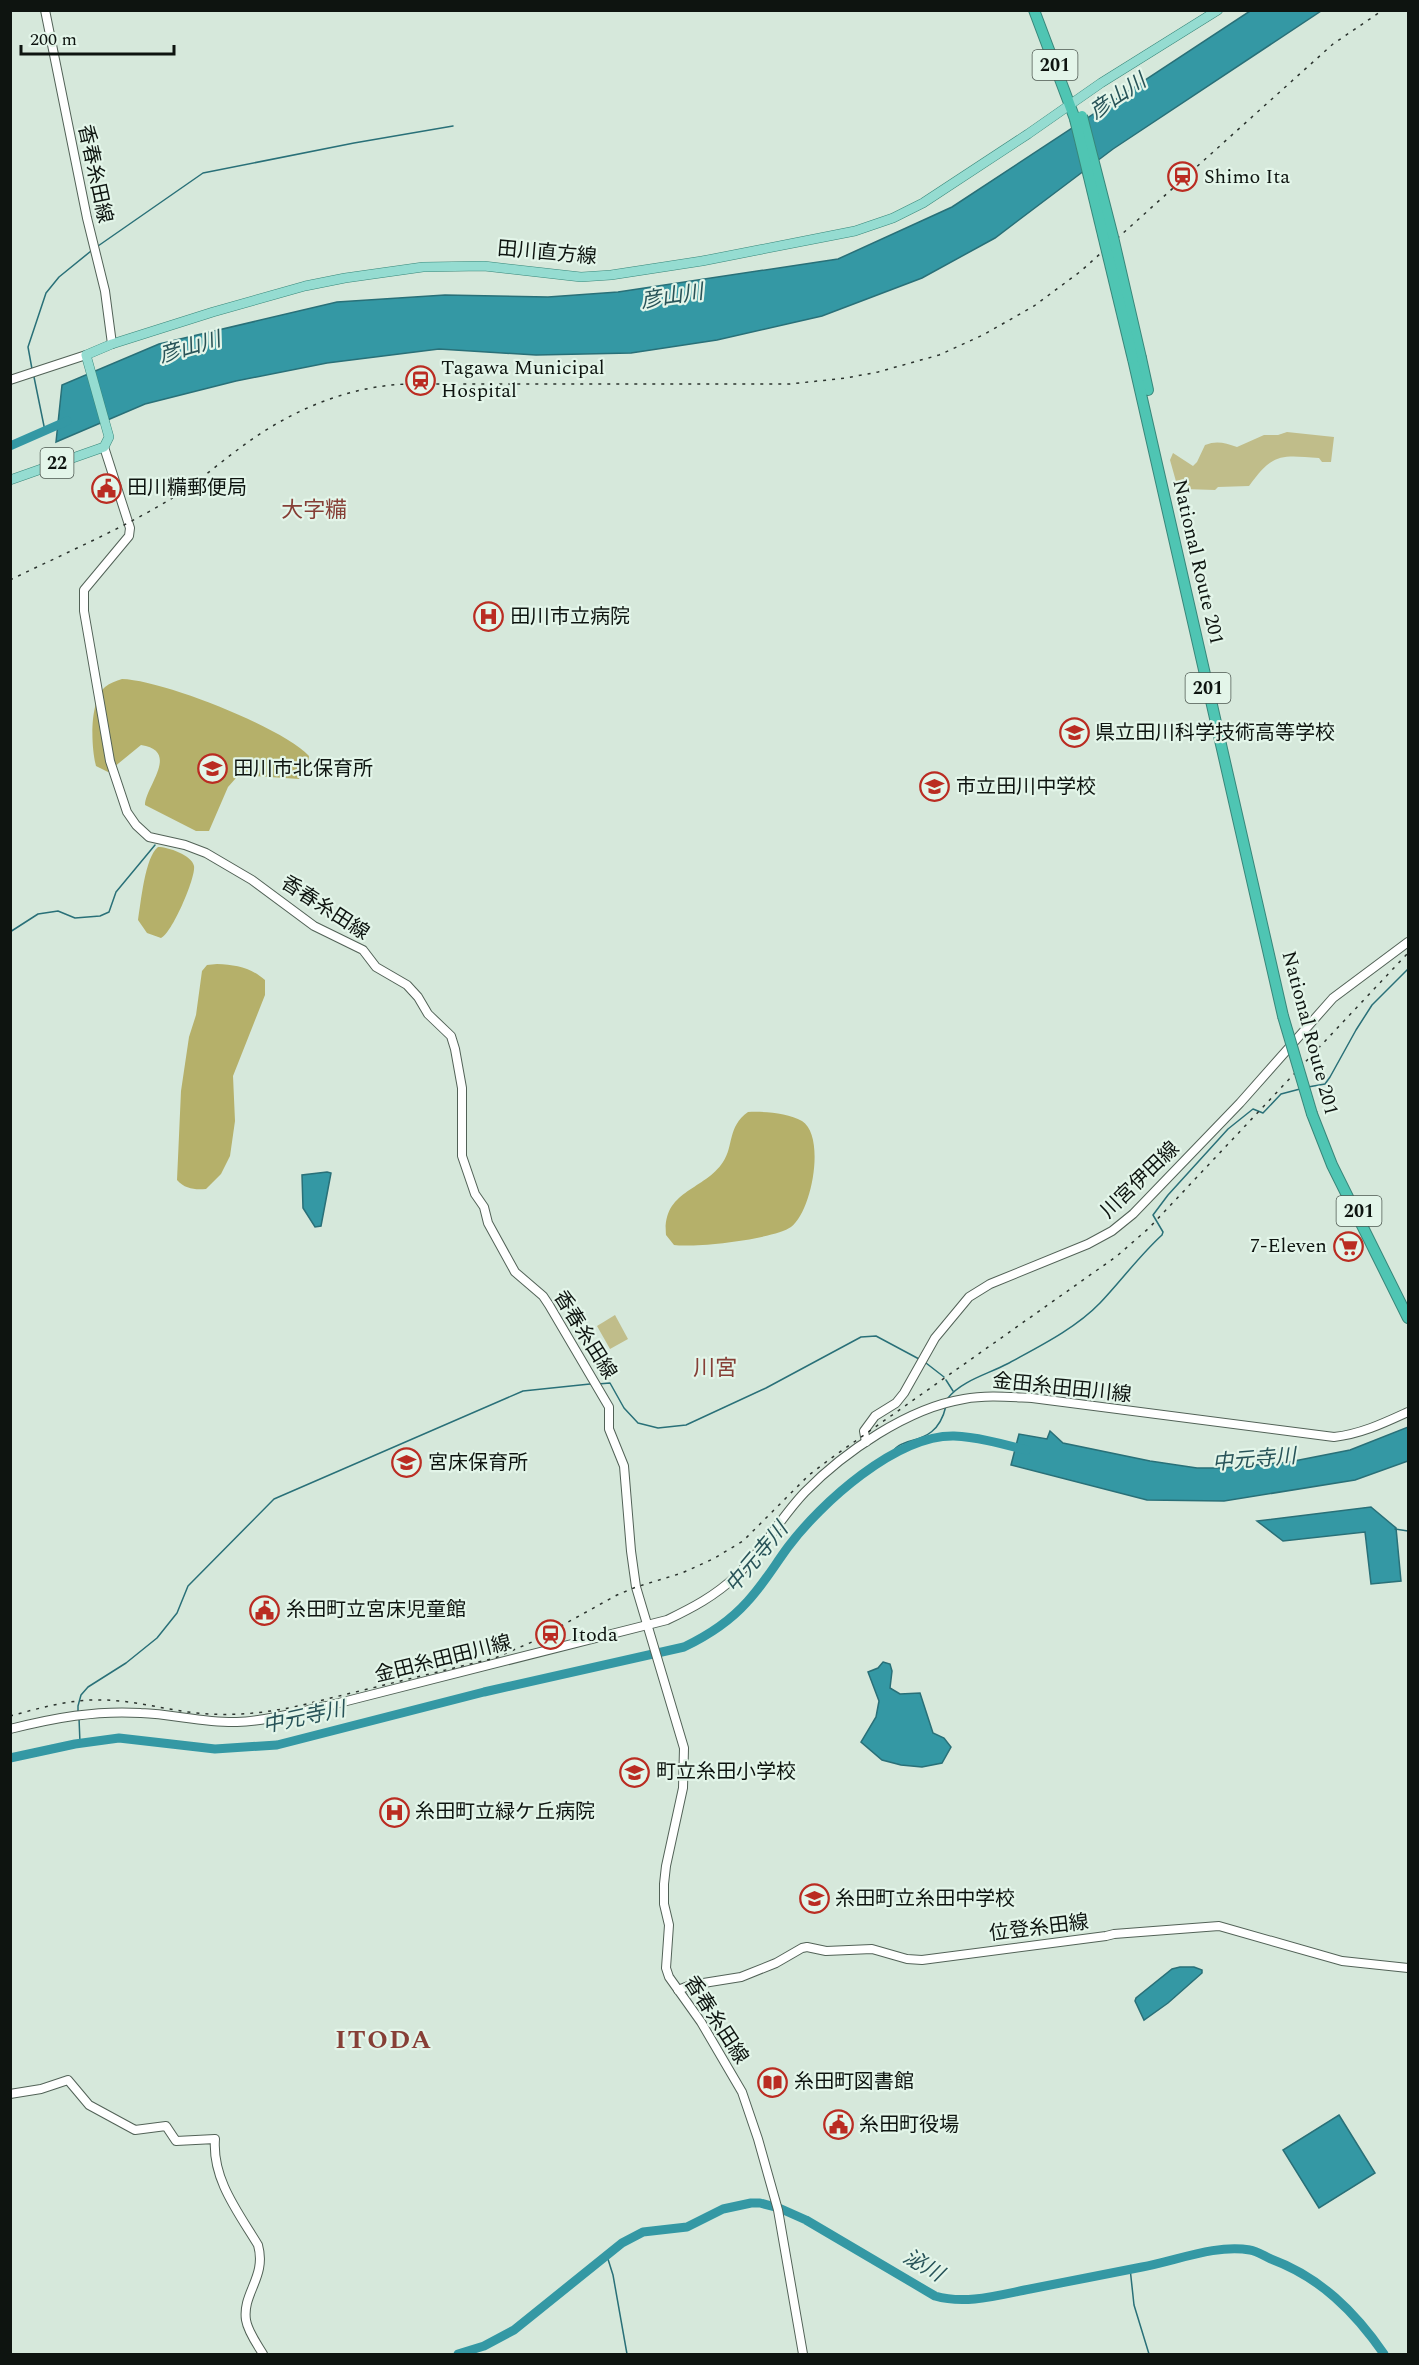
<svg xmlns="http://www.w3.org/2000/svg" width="1419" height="2365" font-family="Spectral,'Noto Sans JP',serif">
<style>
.green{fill:#c0bd8a}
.forest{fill:#b5b06a}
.water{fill:#3498a4;stroke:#297078;stroke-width:1.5}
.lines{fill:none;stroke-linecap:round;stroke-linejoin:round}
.stream{stroke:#297078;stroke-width:1.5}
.river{stroke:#3498a4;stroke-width:9}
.secondary-casing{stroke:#526257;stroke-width:10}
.primary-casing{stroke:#38877a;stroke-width:10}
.highway-casing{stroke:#38877a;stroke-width:12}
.secondary{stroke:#fff;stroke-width:8}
.primary{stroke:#95dcd1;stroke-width:9}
.highway{stroke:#4fc5b3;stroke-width:10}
.rail{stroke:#2b332e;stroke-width:1.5;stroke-dasharray:3 6;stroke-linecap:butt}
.highway-bridge-casing{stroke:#38877a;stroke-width:12;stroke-linecap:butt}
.highway-bridge{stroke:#4fc5b3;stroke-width:10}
.labels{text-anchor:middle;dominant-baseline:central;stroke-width:4.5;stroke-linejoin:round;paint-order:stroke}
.shield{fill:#e3f5e9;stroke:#4e5851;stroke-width:1.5}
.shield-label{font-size:18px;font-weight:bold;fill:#0e1410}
.street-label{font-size:20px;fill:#0e1410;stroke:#e3f5e9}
.poi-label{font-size:20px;fill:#0e1410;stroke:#e3f5e9;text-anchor:start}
.water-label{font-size:21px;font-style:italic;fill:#285358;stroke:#e3f5e9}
.quarter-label{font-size:22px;fill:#863f36;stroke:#e3f5e9}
.district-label{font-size:26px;font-weight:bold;letter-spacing:1.5px;fill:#863f36;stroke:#e3f5e9}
</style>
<rect width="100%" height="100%" fill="#d6e8db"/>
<g class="green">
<path d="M1287,432L1334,437L1331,462H1322L1319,458C1280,455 1273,453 1249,486L1218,487L1215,490L1184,489L1177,485L1170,460L1173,453L1193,466L1197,462L1205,445C1217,440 1225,443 1237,447L1264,435H1278Z"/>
<polygon points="615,1315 628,1339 610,1349 597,1326"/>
</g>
<g class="forest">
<path d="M122,679C162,680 282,727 309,756L307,768L299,779L255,776L236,778L228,787L209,831H196L145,805C145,787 181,751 141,745L108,772L96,766C91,747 89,702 105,687C110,683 116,681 122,679Z"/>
<path d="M158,847C168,847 192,855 194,866C196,878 171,935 161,938L147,933L138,920C141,902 145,857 158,847Z"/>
<path d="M217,964C236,965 250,967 265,980V995L233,1076L235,1121L230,1156L221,1174L206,1189C195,1190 185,1189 177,1180L181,1091L189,1037L196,1015L202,971L207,965Z"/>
<path d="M748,1112C763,1111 788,1113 802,1121C826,1136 812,1212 791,1227C774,1239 696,1248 674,1245L666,1235C662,1190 704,1191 723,1162C734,1146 727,1127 748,1112Z"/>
</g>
<g class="water">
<polygon points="1250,11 1321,11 1113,149 995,238 922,278 822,316 717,340 631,353 536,355 439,349 327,363 236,381 145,404 56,442 62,385 159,344 337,302 445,295 548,297 618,292 838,259 952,207"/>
<polygon points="327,1172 331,1173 321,1226 315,1227 303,1208 302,1175"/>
<polygon points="1408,1427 1408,1461 1355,1480 1224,1501 1147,1500 1011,1465 1019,1434 1047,1439 1050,1431 1063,1443 1150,1461 1197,1468 1223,1468 1289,1462 1350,1450"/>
<polygon points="1371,1507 1396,1528 1401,1581 1371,1584 1365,1532 1283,1541 1257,1521"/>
<polygon points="883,1662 890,1664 892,1671 890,1688 900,1694 920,1693 933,1733 944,1738 951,1747 942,1763 922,1767 901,1765 882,1760 861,1742 876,1717 879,1701 868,1672 878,1668"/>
<polygon points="1180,1967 1194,1967 1202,1970 1202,1973 1168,2003 1144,2020 1135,2001 1136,1998 1172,1969"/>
<polygon points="1339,2115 1375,2173 1319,2208 1283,2150"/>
</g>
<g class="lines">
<g class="stream">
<polyline points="98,246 203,173 354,143 453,126"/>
<polyline points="32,369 28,347 46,293 59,277 91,251"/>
<polyline points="34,377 45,431"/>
<polyline points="10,932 38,914 58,911 75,918 100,916 109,912 116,892 155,845"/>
<polyline points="1308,1087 1325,1084 1330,1077 1356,1030 1372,1005 1408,969"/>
<polyline points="926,1363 944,1377"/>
<polyline points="946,1380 953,1391"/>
<polyline points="598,1384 610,1383 624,1408 638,1423 658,1428 686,1425 766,1388 861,1337 876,1336 919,1359"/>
<path d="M948,1398C961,1381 988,1374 1007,1364C1038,1347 1075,1329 1100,1303C1121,1281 1139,1256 1162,1235L1163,1232L1153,1215L1168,1195L1228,1129L1253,1109L1263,1113L1281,1094L1300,1089"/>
<path d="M890,1457C899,1431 935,1452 946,1406"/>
<polyline points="1395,1529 1408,1531"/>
<polyline points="78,1713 78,1706 81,1695 88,1687 126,1663 157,1638 177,1613 188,1586 274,1499 523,1391 590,1384"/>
<polyline points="79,1718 80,1743"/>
<polyline points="607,2256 613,2275 627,2354"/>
<polyline points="1130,2268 1134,2305 1149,2354"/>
</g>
<g class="river">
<polyline points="10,446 67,421"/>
<path d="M10,1758L75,1744L119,1738L215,1749L277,1745L484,1692L684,1647C707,1636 730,1621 747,1602C763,1585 774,1566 788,1547C821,1503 896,1435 954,1436C978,1437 1003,1444 1026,1450"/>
<path d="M458,2354L484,2346L514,2330L622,2243L643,2232L687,2227L723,2209L751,2203H760L779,2208L806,2220L935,2296C966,2305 999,2295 1030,2289C1067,2282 1105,2274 1142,2267C1176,2261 1215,2244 1250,2250C1257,2251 1264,2256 1271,2259C1320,2277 1355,2312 1384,2354"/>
</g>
<defs>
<g id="secondary">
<polyline points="45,10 87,218 105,291 112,344"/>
<polyline points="10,380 86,355"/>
<polyline points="104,447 130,528 129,536 84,590 84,611 110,761 127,812 136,825 149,837 185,845 206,853 252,880 314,926 363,950 376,967 407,985 418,997 428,1014 451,1036 455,1049 462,1088 462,1156 475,1194 484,1207 488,1223 515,1272 543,1296 549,1305 609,1407 609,1429 624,1466 631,1551 636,1587 684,1748 683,1788 666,1866 664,1884 664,1904 669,1925 666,1968 669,1977 701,2022 742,2092 758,2139 778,2210 803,2354"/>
<polyline points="866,1442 864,1431 875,1416 896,1403 904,1393 935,1338 969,1297 990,1284 1088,1244 1112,1231 1133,1214 1240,1103 1333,998 1408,942"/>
<path d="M10,1729C54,1718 96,1710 141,1713C173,1714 204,1723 237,1722C267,1721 297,1712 327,1706L667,1620C692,1608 715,1596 736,1576C762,1552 780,1518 805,1492C844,1452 908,1408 964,1399C986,1395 1009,1397 1032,1398L1334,1437C1361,1434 1384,1423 1408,1412"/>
<polyline points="678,1990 691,1985 741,1977 776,1963 802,1948 807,1947 826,1951 872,1949 907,1959 922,1960 1106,1936 1114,1934 1219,1926 1342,1961 1408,1968"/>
<path d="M10,2094L41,2089L68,2080L89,2105L135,2130L166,2126L176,2141L215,2139C212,2179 238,2212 258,2245C267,2277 242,2293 246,2320C248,2332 257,2344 263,2354"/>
</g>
<polyline id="primary" points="10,480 104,447 109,437 86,355 112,344 213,312 305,286 345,278 423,267 484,266 581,277 611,275 702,261 855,231 893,218 923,203 1028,134 1101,83 1218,10"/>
<g id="highway">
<polyline points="1034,10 1075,119"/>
<polyline points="1141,358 1148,390"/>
<polyline points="1133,359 1283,1016"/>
<polyline points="1312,1114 1332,1165 1408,1318"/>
</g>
</defs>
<use href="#secondary" class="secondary-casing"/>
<use href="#primary" class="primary-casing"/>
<use href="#highway" class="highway-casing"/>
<use href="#secondary" class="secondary"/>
<use href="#primary" class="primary"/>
<use href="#highway" class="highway"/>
<g class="rail">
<path d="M10,580C65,553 122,529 174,497C197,483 218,464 240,448C289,411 347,386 408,384H790L846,378L878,372L939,355L983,335L1034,306L1081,271L1333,44L1383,10"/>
<path d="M10,1716C40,1708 71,1699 101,1700C130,1700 159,1708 188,1712C226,1717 261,1714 298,1706L495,1658L532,1642L617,1595L636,1587L682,1573L713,1559L743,1541L809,1475L830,1459L1117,1256L1149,1228L1408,953"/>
</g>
<defs>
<g id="highway-bridge">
<polyline points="1082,116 1113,237 1141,358"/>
<polyline points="1075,119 1133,359"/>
<polyline points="1283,1016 1312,1114"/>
</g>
</defs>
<use href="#highway-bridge" class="highway-bridge-casing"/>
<use href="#highway-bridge" class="highway-bridge"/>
</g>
<defs>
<symbol id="station-ring" viewBox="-11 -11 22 22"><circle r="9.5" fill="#e3f5e9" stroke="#ba2c22" stroke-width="1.5"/><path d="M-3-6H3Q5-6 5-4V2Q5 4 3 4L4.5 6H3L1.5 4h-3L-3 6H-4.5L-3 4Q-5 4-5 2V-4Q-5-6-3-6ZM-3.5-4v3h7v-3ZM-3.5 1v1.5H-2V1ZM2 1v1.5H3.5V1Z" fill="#ba2c22"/></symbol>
<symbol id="civic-ring" viewBox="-11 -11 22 22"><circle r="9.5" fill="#e3f5e9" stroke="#ba2c22" stroke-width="1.5"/><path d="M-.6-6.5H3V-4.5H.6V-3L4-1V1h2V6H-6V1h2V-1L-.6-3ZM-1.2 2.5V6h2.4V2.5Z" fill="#ba2c22"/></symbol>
<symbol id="hospital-ring" viewBox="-11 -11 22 22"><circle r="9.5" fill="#e3f5e9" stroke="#ba2c22" stroke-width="1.5"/><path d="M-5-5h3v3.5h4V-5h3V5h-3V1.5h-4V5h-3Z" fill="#ba2c22"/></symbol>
<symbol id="school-ring" viewBox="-11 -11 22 22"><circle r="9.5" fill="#e3f5e9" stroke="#ba2c22" stroke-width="1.5"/><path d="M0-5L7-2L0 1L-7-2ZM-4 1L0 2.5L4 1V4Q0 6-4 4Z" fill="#ba2c22"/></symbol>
<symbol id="supermarket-ring" viewBox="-11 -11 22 22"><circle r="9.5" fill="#e3f5e9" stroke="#ba2c22" stroke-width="1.5"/><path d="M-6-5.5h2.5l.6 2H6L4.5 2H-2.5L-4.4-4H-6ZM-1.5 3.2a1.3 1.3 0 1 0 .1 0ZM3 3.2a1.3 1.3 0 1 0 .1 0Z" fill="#ba2c22"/></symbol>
<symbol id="library-ring" viewBox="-11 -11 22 22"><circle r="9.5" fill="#e3f5e9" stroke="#ba2c22" stroke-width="1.5"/><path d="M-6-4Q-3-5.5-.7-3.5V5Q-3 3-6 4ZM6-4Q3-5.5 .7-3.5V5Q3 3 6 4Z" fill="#ba2c22"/></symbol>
</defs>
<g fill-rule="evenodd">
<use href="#station-ring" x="1166" y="160" width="33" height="33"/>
<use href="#station-ring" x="404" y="364" width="33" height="33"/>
<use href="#civic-ring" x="90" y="472" width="33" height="33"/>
<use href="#hospital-ring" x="472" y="600" width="33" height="33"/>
<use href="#school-ring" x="1058" y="716" width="33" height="33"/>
<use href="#school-ring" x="196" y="752" width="33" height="33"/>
<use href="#school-ring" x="918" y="770" width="33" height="33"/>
<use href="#supermarket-ring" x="1332" y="1230" width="33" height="33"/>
<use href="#school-ring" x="390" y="1446" width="33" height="33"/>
<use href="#civic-ring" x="248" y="1594" width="33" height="33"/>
<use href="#station-ring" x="534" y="1618" width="33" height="33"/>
<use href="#school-ring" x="618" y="1756" width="33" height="33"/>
<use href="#hospital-ring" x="378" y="1796" width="33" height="33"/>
<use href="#school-ring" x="798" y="1882" width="33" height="33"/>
<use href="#library-ring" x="756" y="2066" width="33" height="33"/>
<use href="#civic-ring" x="822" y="2108" width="33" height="33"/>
</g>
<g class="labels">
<g class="shield">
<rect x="1032.5" y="50" width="45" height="30" rx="4.5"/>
<rect x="40.5" y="448" width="33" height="30" rx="4.5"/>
<rect x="1185.5" y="673" width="45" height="30" rx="4.5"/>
<rect x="1336.5" y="1196" width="45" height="30" rx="4.5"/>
</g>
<g class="shield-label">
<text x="1055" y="65">201</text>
<text x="57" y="463">22</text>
<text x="1208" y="688">201</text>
<text x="1359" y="1211">201</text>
</g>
<g class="street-label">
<text transform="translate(95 174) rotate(78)">香春糸田線</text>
<text transform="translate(547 253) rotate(5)">田川直方線</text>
<text transform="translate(1198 562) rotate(77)">National Route 201</text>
<text transform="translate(325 908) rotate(33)">香春糸田線</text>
<text transform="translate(1310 1033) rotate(75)">National Route 201</text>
<text transform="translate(1140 1180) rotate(-44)">川宮伊田線</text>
<text transform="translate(585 1335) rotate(58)">香春糸田線</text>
<text transform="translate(1062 1388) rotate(6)">金田糸田田川線</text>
<text transform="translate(443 1659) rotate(-14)">金田糸田田川線</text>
<text transform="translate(1039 1928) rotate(-7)">位登糸田線</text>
<text transform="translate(716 2020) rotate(57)">香春糸田線</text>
</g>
<g class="poi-label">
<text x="1204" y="177">Shimo Ita</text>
<text x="441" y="368">Tagawa Municipal<tspan x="441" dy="23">Hospital</tspan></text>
<text x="127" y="488">田川糒郵便局</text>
<text x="510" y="617">田川市立病院</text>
<text x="1095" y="733">県立田川科学技術高等学校</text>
<text x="233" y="769">田川市北保育所</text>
<text x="956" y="787">市立田川中学校</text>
<text x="1327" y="1246" text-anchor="end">7-Eleven</text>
<text x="428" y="1463">宮床保育所</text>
<text x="286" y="1610">糸田町立宮床児童館</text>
<text x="571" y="1635">Itoda</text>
<text x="656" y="1772">町立糸田小学校</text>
<text x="415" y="1812">糸田町立緑ケ丘病院</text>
<text x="835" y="1899">糸田町立糸田中学校</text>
<text x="794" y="2082">糸田町図書館</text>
<text x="859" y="2125">糸田町役場</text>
</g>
<g class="water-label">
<text transform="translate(1118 97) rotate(-34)">彦山川</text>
<text transform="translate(672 297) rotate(-9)">彦山川</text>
<text transform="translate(190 348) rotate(-16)">彦山川</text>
<text transform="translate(1254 1460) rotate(-5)">中元寺川</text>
<text transform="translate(757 1558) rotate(-50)">中元寺川</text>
<text transform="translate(304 1718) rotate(-12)">中元寺川</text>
<text transform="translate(923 2266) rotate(30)">泌川</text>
</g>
<g class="quarter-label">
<text x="314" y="510">大字糒</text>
<text x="715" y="1368">川宮</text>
</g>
<g class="district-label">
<text x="384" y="2040">ITODA</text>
</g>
</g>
<rect width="1419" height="2365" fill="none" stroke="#0e1410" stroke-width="24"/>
<path d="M21 45v9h153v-9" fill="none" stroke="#0e1410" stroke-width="3"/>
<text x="30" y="45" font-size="18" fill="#0e1410" stroke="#e3f5e9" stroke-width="4.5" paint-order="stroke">200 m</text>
</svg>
